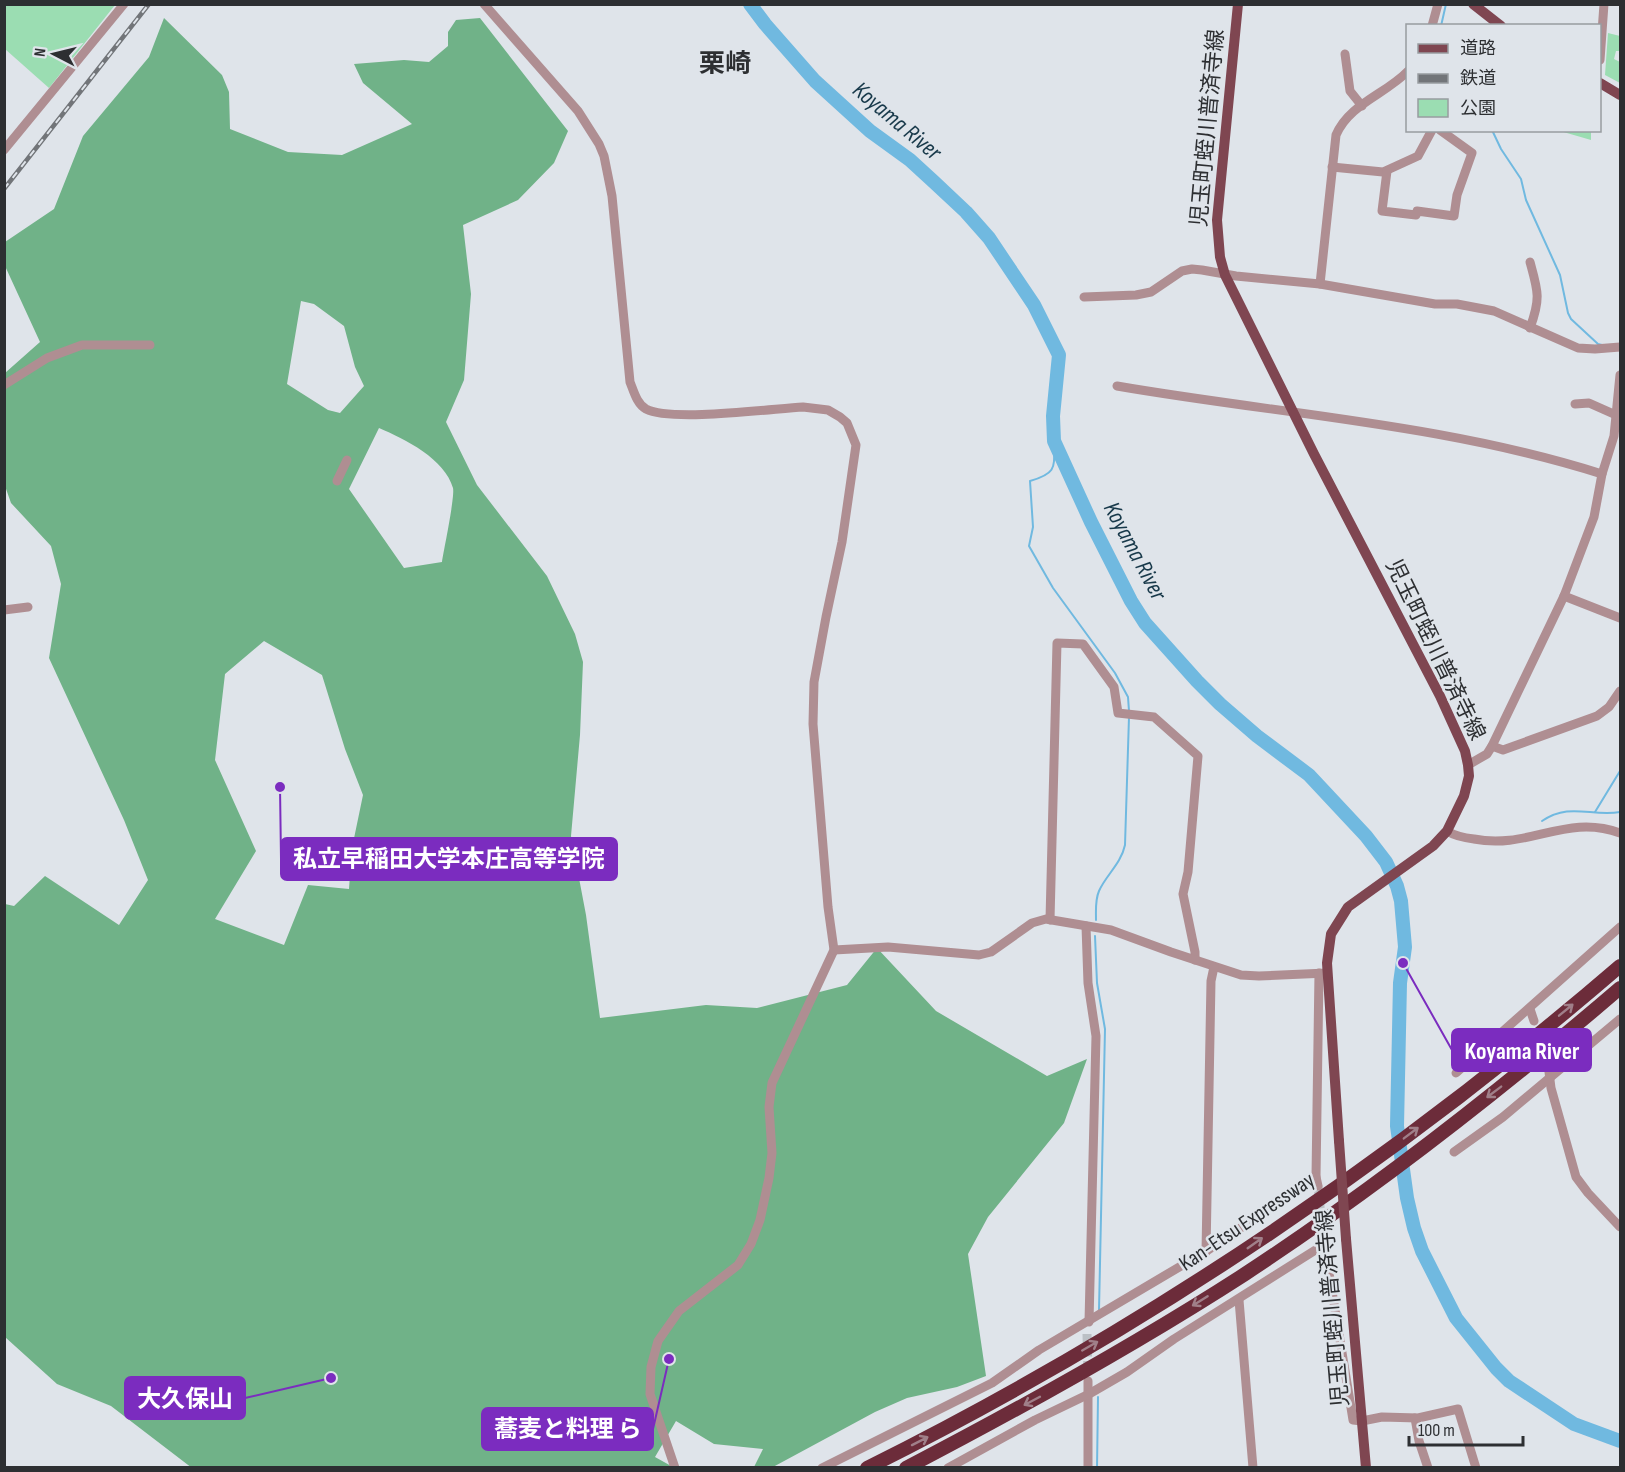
<svg xmlns="http://www.w3.org/2000/svg" width="1625" height="1472" font-family="'Sofia Sans Condensed','Noto Sans JP',sans-serif">
<style>
.green{fill:#9bddb2}
.forest{fill:#70b288;fill-rule:evenodd}
.lines{fill:none;stroke-linecap:round;stroke-linejoin:round}
.stream{stroke:#70b9e0;stroke-width:2}
.river{stroke:#70b9e0;stroke-width:14}
.minor-tunnel{stroke:#bbc0c5;stroke-width:9;stroke-dasharray:9 4.5;stroke-linecap:butt}
.minor{stroke:#af8e92;stroke-width:9}
.major{stroke:#7f4651;stroke-width:10}
.highway{stroke:#6c2c3a;stroke-width:14}
.rail-casing{stroke:#727579;stroke-width:4.5}
.rail{stroke:#dfe4ea;stroke-width:2;stroke-dasharray:7;stroke-linecap:butt}
.major-bridge{stroke:#7f4651;stroke-width:10}
.oneway{stroke:#a07f89}
.labels{text-anchor:middle;dominant-baseline:central;stroke-width:5;stroke-linejoin:round;paint-order:stroke}
.street-label{font-size:22px;fill:#2d2f32;stroke:#dfe4ea}
.water-label{font-size:24px;font-style:italic;fill:#18394a;stroke:#dfe4ea}
.quarter-label{font-size:26px;font-weight:bold;fill:#2d2f32;stroke:#dfe4ea}
.leader{fill:none;stroke:#7b2cbf;stroke-width:2}
.callout-dot{fill:#7b2cbf;stroke:#dfe4ea;stroke-width:2}
.callout{fill:#7b2cbf;stroke:#7b2cbf;stroke-width:2}
.callout-label{font-size:24px;text-anchor:middle;font-weight:bold;fill:#fff}
</style>
<rect width="100%" height="100%" fill="#dfe4ea"/>
<g class="green">
<polygon points="5,4 115,4 115,5 49,88 5,49"/>
<polygon points="1608,33 1620,36 1620,51 1616,51 1614,59 1620,62 1620,83 1605,75"/>
<polygon points="1560,131 1591,131 1591,140"/>
</g>
<path class="forest" d="M164,18L222,75L229,92L230,129L288,152L342,155L412,124L363,83L354,64L404,60L429,62L448,46V32L456,20L480,18L568,131L554,163L518,200L463,225L471,294L464,380L446,422L477,485L547,576L575,634L583,662L580,735L571,836L586,915L600,1018L706,1005L757,1008L847,985L877,948L936,1011L1047,1076L1087,1059L1064,1123L988,1217L968,1254L986,1376L957,1387L907,1398L875,1412L773,1467H754L763,1449L714,1444L676,1421L655,1457L673,1467L192,1468L111,1406L57,1384L5,1337V904L14,906L45,876L119,925L148,880L124,820L49,658L61,584L51,546L11,503L5,486V373L40,342L5,266V242L54,209L83,136L149,57ZM301,301L314,304L344,326L355,367L364,386L340,413L328,410L287,384ZM379,428C405,439 445,459 453,488C455,497 444,549 442,562L404,568L349,489ZM264,641L322,675L345,749L363,795L352,848L349,889L308,885L284,945L215,919L256,851L215,760L225,674Z"/>
<g class="lines">
<g class="stream">
<polyline points="1441,26 1446,4"/>
<polyline points="1492,130 1501,149 1521,179 1526,200 1560,275 1568,313 1571,319 1598,344 1602,345"/>
<path d="M1054,441C1054,467 1058,473 1030,481L1033,527L1029,546L1053,588L1115,673L1128,697L1129,711"/>
<polyline points="1620,726 1620,733"/>
<polyline points="1595,812 1620,771"/>
<path d="M1542,821C1570,802 1591,817 1620,812"/>
<path d="M1096,920C1096,910 1095,900 1099,891C1106,875 1121,864 1125,845L1129,717"/>
<polyline points="1095,936 1097,983 1105,1029 1099,1310"/>
<polyline points="1097,1468 1098,1397"/>
</g>
<polyline class="river" points="750,4 765,24 815,81 870,131 910,160 934,182 966,212 989,238 1034,305 1059,355 1053,416 1054,441 1091,522 1131,601 1145,623 1197,681 1220,704 1257,736 1309,775 1366,836 1386,862 1397,886 1401,901 1405,947 1400,983 1397,1126 1407,1198 1414,1228 1422,1251 1456,1318 1496,1368 1509,1381 1574,1424 1620,1441"/>
<g class="minor-tunnel">
<polyline points="1318,1186 1323,1236"/>
<polyline points="1087,1334 1088,1373"/>
</g>
<g class="minor">
<path d="M484,4L578,111L599,144L604,156L612,196L630,382C634,392 637,404 646,409C671,422 770,409 803,407L828,410L840,417L847,423L856,445L842,542L826,617L814,682L813,724L828,907L834,950L772,1083L769,1107L772,1153L769,1178L760,1220L751,1244L738,1265L679,1311L658,1341L651,1367L650,1394L675,1468"/>
<polyline points="1432,26 1438,4"/>
<polyline points="1345,54 1350,91 1362,106"/>
<polyline points="1600,60 1604,4"/>
<polyline points="4,150 124,4"/>
<polyline points="1332,167 1383,172 1418,156 1432,130"/>
<polyline points="1387,171 1382,211 1416,215 1417,211 1454,216 1457,195 1472,153 1440,130"/>
<path d="M1530,262C1538,291 1541,298 1530,328"/>
<path d="M1320,284L1336,135C1349,104 1386,94 1408,71"/>
<polyline points="1084,297 1136,295 1151,292 1182,271 1192,269 1202,270 1236,276 1320,284 1435,304 1457,304 1494,311 1578,348 1595,349 1620,347"/>
<polyline points="4,385 47,358 82,345 150,345"/>
<path d="M1117,386C1279,414 1445,424 1602,474"/>
<polyline points="1575,404 1589,403 1616,415"/>
<polyline points="337,481 347,460"/>
<polyline points="1564,596 1620,618"/>
<polyline points="4,610 28,607"/>
<polyline points="1492,746 1503,750 1597,716 1609,707 1620,691"/>
<polyline points="1468,765 1487,754 1492,746 1564,596 1594,517 1602,474 1614,436 1620,375"/>
<path d="M1447,831C1455,836 1465,838 1474,839C1529,850 1566,813 1620,833"/>
<polyline points="1050,920 1057,643 1083,644 1114,687 1118,713 1154,717 1198,756 1188,872 1183,894 1195,952 1195,960"/>
<polyline points="1086,926 1088,983 1096,1036 1089,1322"/>
<polyline points="834,950 888,947 979,955 991,952 1032,923 1046,919 1111,930 1171,952 1241,975 1259,976 1327,973"/>
<polyline points="1530,1009 1534,1021"/>
<polyline points="1548,1064 1551,1088 1576,1177 1588,1193 1620,1227"/>
<polyline points="1456,1073 1620,927"/>
<polyline points="1454,1152 1503,1117 1620,1019"/>
<polyline points="1318,1186 1316,1177 1319,973"/>
<polyline points="1323,1236 1353,1420 1362,1421 1382,1417 1418,1418 1458,1409 1476,1468"/>
<polyline points="1206,1252 1211,981 1214,967"/>
<polyline points="1239,1300 1253,1468"/>
<polyline points="1088,1381 1088,1468"/>
<polyline points="1415,1418 1419,1441 1428,1468"/>
<polyline points="822,1468 992,1383 1039,1350 1208,1250 1316,1177"/>
<polyline points="948,1468 1035,1420 1089,1394 1127,1372 1174,1339 1325,1244"/>
</g>
<g class="major">
<polyline points="1238,4 1217,220 1220,257 1225,275 1314,454 1440,696 1465,751 1468,765 1469,776 1464,796 1447,831 1433,846 1348,907 1331,934 1327,963 1339,1141"/>
<polyline points="1473,4 1501,26"/>
<polyline points="1600,83 1620,95"/>
<polyline points="1346,1239 1366,1468"/>
</g>
<g class="highway">
<path d="M867,1468C1138,1333 1391,1163 1620,966"/>
<path d="M906,1468C1021,1408 1135,1345 1245,1274C1376,1188 1501,1090 1620,988"/>
</g>
<defs>
<polyline id="rail" points="4,189 149,4"/>
</defs>
<use href="#rail" class="rail-casing"/>
<use href="#rail" class="rail"/>
<polyline class="major-bridge" points="1339,1141 1346,1239"/>
</g>
<defs><path id="oneway-shaft" d="M-6 0H5M1.5-3L5.5 0L1.5 3" fill="none" stroke-width="1.6" stroke-linecap="round" stroke-linejoin="round" transform="scale(1.5)"/></defs>
<g class="oneway">
<use href="#oneway-shaft" transform="translate(1566 1010) rotate(-39)"/>
<use href="#oneway-shaft" transform="translate(1494 1092) rotate(143)"/>
<use href="#oneway-shaft" transform="translate(1411 1133) rotate(-37)"/>
<use href="#oneway-shaft" transform="translate(1255 1243) rotate(-35)"/>
<use href="#oneway-shaft" transform="translate(1200 1301) rotate(148)"/>
<use href="#oneway-shaft" transform="translate(1090 1346) rotate(-30)"/>
<use href="#oneway-shaft" transform="translate(1032 1401) rotate(152)"/>
<use href="#oneway-shaft" transform="translate(920 1441) rotate(-27)"/>
</g>
<g class="labels">
<g class="street-label">
<text transform="translate(1208 128) rotate(-85)">児玉町蛭川普済寺線</text>
<text transform="translate(1435 650) rotate(64)">児玉町蛭川普済寺線</text>
<text transform="translate(1247 1222) rotate(-34)">Kan-Etsu Expressway</text>
<text transform="translate(1333 1308) rotate(-95)">児玉町蛭川普済寺線</text>
</g>
<g class="water-label">
<text transform="translate(897 121) rotate(40)">Koyama River</text>
<text transform="translate(1135 551) rotate(62)">Koyama River</text>
</g>
<g class="quarter-label">
<text x="725" y="64">栗崎</text>
</g>
</g>
<path class="leader" d="M280 787L281 859M1403 963L1452 1050M331 1378L245 1398M669 1359L653 1429"/>
<g class="callout-dot">
<circle cx="280" cy="787" r="6"/>
<circle cx="1403" cy="963" r="6"/>
<circle cx="331" cy="1378" r="6"/>
<circle cx="669" cy="1359" r="6"/>
</g>
<g class="callout">
<rect x="281" y="838" width="336" height="42" rx="6"/>
<rect x="1452" y="1029" width="139" height="42" rx="6"/>
<rect x="125" y="1377" width="120" height="42" rx="6"/>
<rect x="482" y="1408" width="171" height="42" rx="6"/>
</g>
<g class="callout-label">
<text x="449" y="867">私立早稲田大学本庄高等学院</text>
<text x="1522" y="1059">Koyama River</text>
<text x="185" y="1407">大久保山</text>
<text x="568" y="1437">蕎麦と料理 ら</text>
</g>
<rect width="1625" height="1472" fill="none" stroke="#2d2f32" stroke-width="12"/>
<rect x="1406" y="24" width="195" height="108" fill="#dfe4ea" stroke="#989ca0" stroke-width="1.5"/>
<rect x="1418" y="44" width="30" height="9" fill="#7f4651" stroke="#989ca0" stroke-width="1.5"/>
<text x="1460" y="54" font-size="18" fill="#2d2f32">道路</text>
<rect x="1418" y="74" width="30" height="9" fill="#727579" stroke="#989ca0" stroke-width="1.5"/>
<text x="1460" y="84" font-size="18" fill="#2d2f32">鉄道</text>
<rect x="1418" y="99" width="30" height="18" fill="#9bddb2" stroke="#989ca0" stroke-width="1.5"/>
<text x="1460" y="114" font-size="18" fill="#2d2f32">公園</text>
<g transform="translate(54 54) rotate(277)" stroke="#dfe4ea" stroke-width="4.5" paint-order="stroke">
<path d="M0-4.5L10 22L0 15L-10 22Z" fill="#2d2f32"/>
<text y="-9" font-size="16" font-weight="bold" text-anchor="middle" fill="#2d2f32">N</text>
</g>
<path d="M1409 1436v9h114v-9" fill="none" stroke="#2d2f32" stroke-width="3"/>
<text x="1418" y="1436" font-size="18" fill="#2d2f32" stroke="#dfe4ea" stroke-width="4.5" paint-order="stroke">100 m</text>
</svg>
